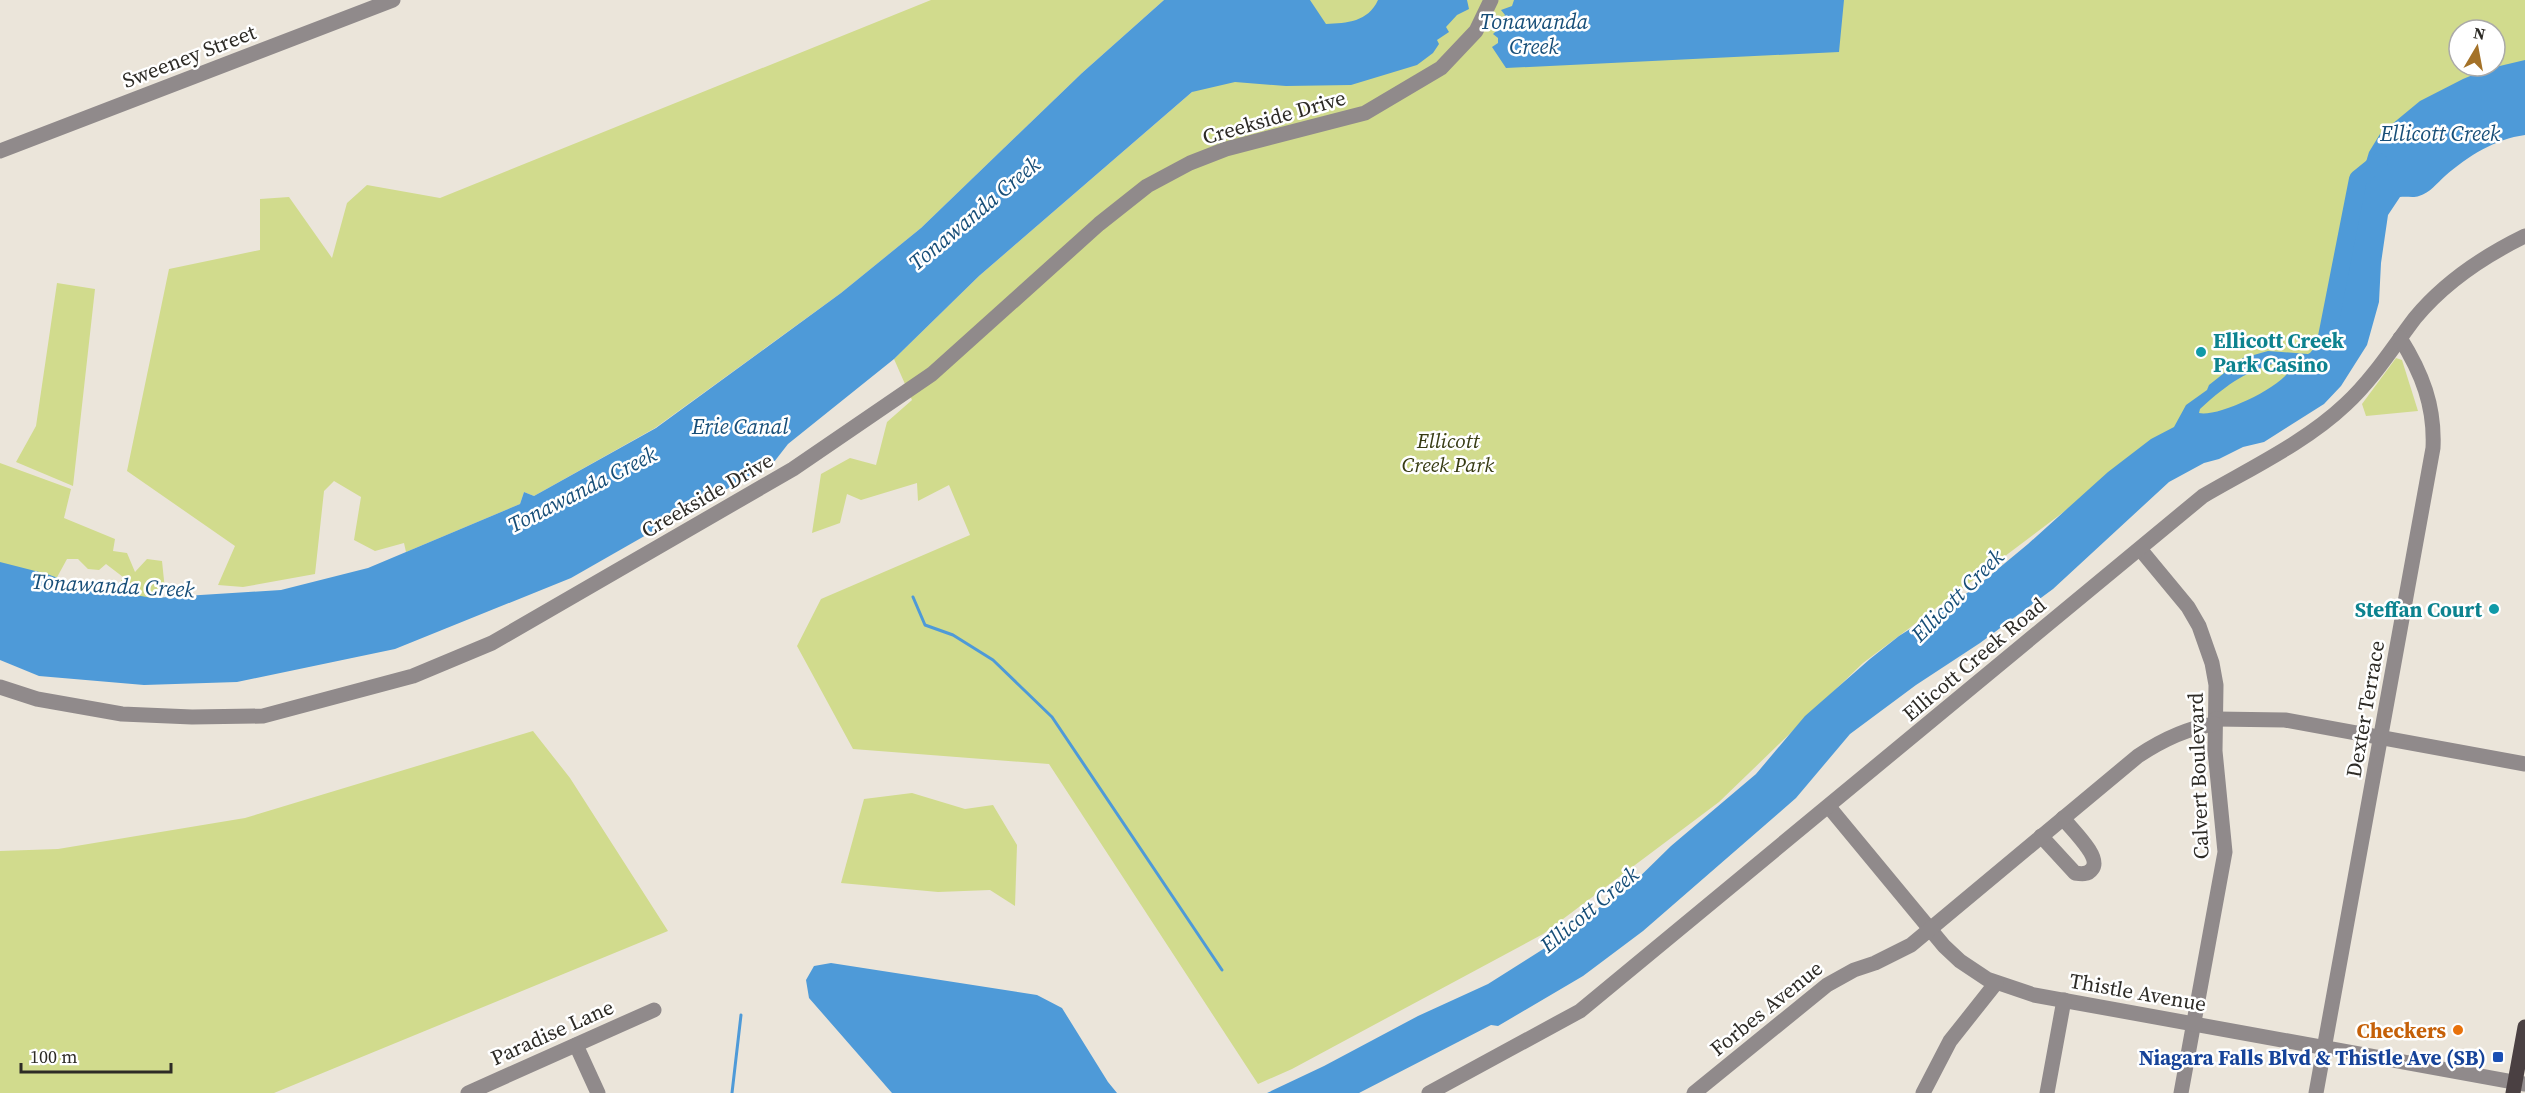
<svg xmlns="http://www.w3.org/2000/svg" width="2525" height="1093" font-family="'Source Serif 4',serif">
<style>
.green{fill:#d1db8d;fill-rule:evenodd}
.water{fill:#4e9ad8;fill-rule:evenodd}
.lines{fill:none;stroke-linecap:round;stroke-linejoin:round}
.stream{stroke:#4e9ad8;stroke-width:3}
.river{stroke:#4e9ad8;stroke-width:18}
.minor{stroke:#908a8b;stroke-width:15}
.major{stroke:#4a4042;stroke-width:15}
.culture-dot{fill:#0f9aa8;stroke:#fff;stroke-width:2}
.food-dot{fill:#e8710a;stroke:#fff;stroke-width:2}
.transit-dot{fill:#1a4fb4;stroke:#fff;stroke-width:2}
.labels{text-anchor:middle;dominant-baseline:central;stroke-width:5;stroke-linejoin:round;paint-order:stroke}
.street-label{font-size:21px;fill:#2d2b26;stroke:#fff}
.culture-label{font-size:21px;font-weight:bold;fill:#0d838f;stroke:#fff;text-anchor:start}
.park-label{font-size:21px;font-style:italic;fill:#373b13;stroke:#fff}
.food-label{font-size:21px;font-weight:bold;fill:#c56008;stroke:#fff;text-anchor:end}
.transit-label{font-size:21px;font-weight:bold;fill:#164399;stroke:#fff;text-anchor:end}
.water-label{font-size:22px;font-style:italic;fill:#174e78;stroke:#fff}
</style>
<rect width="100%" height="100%" fill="#ebe5da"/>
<g class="green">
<polygon points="931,0 1164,0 1082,73 921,228 841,293 655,428 534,496 524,492 520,504 406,552 404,543 375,551 354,540 361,497 334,481 324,491 315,574 243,587 218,585 235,546 127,471 169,269 260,250 260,199 289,197 332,258 347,203 367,185 440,198"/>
<path d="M1305,0H2525V95L2457,97L2358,179L2324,352L2210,430L2102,483L1863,663L1719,802L1543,934L1292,1069L1258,1084L1049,764L853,749L797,646L821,599L970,535L949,485L918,501L917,483L861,500L847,494L840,523L812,533L821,474L850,458L876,465L887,422L912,400L894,359L979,276L1192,92ZM2459,30H2495V66H2459Z"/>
<polygon points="57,283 95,289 73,486 16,462 36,426"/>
<polygon points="2396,358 2402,360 2418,411 2366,416 2362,404"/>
<polygon points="0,463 71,489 64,518 115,539 113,551 127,553 135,572 147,559 162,561 165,590 139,608 121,600 116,590 123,577 106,564 99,570 88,569 78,559 67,559 55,581 0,564"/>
<polygon points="533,731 570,778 668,931 274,1093 0,1093 0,851 58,849 245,818"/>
<polygon points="912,793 965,809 993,805 1017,845 1015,906 990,890 938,892 841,883 864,799"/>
</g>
<g class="water">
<path d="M1164,0H1310L1326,24C1347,23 1368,22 1378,0H1467L1469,9L1457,15L1446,27L1449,32L1437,40L1439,44L1433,53L1417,65L1351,85L1286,86L1235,82L1192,92L979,276L894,359L788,444L774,462L571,578L395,649L237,682L144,685L39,676L0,660V562L47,574L80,586L153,598L281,590L368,568L520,504L524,492L534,496L656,428L841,293L921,228L1082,73Z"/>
<polygon points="1514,0 1844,0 1839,52 1506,68 1492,47 1498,43 1498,38 1493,34 1498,29 1505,15 1501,10 1512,6"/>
<path d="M2525,60V135C2495,139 2468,156 2445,176C2437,183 2430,193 2419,196C2414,198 2406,196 2400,197L2388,215L2381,263L2379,302L2367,345L2341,386L2324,404L2264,442L2243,447L2219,459L2204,463L2169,482L2053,589L1980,643L1916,685L1850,734L1796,798L1643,931L1583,976L1498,1026L1491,1025L1359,1093H1267L1324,1066L1418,1016L1488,984L1556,941L1609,900L1623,893L1671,846L1756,774L1805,716L1870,659L1899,636L1975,588L2028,544L2108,472L2151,439L2174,427L2186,405L2207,390L2209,385L2243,358L2268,351L2308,354L2315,350L2331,332L2339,313L2344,278L2339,269L2345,232L2369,152L2380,134L2420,101L2463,79L2487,69ZM2285,360L2292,364C2291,384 2217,418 2199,413L2200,409C2231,381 2245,372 2285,360Z"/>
<polygon points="831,963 1037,995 1062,1008 1108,1082 1117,1093 892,1093 809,998 806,980 814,966"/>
</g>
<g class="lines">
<g class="stream">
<polyline points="913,597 925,625 953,635 993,660 1052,717 1222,970"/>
<polyline points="732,1093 741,1015"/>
</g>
<polyline class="river" points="2319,356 2324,352 2358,179 2379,162"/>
<g class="minor">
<polyline points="0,151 393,0"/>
<polyline points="2140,549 2188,607 2199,626 2212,663 2216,685 2215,751 2225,852 2181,1093"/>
<polyline points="0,687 37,699 122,714 192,717 263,716 413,676 492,643 793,469 932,374 1099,224 1147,186 1190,163 1226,149 1365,113 1441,68 1476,31 1491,0"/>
<polyline points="2216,719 2285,720 2525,764"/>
<polyline points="1829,807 1944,946 1960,961 1987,979 2034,995 2525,1084"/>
<path d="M2041,836L2075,873C2081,874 2088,875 2092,869C2102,857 2071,829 2063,818"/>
<polyline points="576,1045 598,1093"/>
<polyline points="468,1093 654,1010"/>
<path d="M1429,1093L1580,1011L2203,496C2251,468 2306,442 2346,404C2373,379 2393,347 2415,318C2444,283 2484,256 2525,236"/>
<path d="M1694,1093L1827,985L1854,970L1875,963L1911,945L2138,756C2162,740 2186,728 2215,724"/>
<polyline points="1923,1093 1950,1041 1996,983"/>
<polyline points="2047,1093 2064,1000"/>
<path d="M2316,1093L2433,448C2435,406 2422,373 2400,338"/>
</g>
<polyline class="major" points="2513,1093 2525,1027"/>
</g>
<g class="culture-dot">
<circle cx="2201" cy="352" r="6"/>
<circle cx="2494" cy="609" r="6"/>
</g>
<circle class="food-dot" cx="2458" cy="1030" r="6"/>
<rect class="transit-dot" x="2492" y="1051" width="12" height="12" rx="3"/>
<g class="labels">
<g class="street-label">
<text transform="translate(189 56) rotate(-21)">Sweeney Street</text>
<text transform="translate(1274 117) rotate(-16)">Creekside Drive</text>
<text transform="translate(707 495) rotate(-30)">Creekside Drive</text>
<text transform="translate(1974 659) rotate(-40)">Ellicott Creek Road</text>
<text transform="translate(2365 709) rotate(-80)">Dexter Terrace</text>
<text transform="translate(2198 776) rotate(-92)">Calvert Boulevard</text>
<text transform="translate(2138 992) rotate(10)">Thistle Avenue</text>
<text transform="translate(1766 1008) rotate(-39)">Forbes Avenue</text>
<text transform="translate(552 1032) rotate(-24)">Paradise Lane</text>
</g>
<g class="culture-label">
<text x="2213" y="340">Ellicott Creek<tspan x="2213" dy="24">Park Casino</tspan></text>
<text x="2482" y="609" text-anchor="end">Steffan Court</text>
</g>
<g class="park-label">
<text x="1448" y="440">Ellicott<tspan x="1448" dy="24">Creek Park</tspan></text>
</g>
<g class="food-label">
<text x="2446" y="1030">Checkers</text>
</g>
<g class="transit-label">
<text x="2486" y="1057">Niagara Falls Blvd &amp; Thistle Ave (SB)</text>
</g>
<g class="water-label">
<text x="1534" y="21">Tonawanda<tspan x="1534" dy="25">Creek</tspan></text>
<text x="2440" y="133">Ellicott Creek</text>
<text transform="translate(974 213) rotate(-40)">Tonawanda Creek</text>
<text x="740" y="426">Erie Canal</text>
<text transform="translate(582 489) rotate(-27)">Tonawanda Creek</text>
<text transform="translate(113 585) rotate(3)">Tonawanda Creek</text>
<text transform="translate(1957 595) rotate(-45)">Ellicott Creek</text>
<text transform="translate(1589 909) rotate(-40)">Ellicott Creek</text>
</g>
</g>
<g transform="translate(2477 48) rotate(10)"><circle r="28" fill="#ffffff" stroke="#abaaa8" stroke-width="1.5"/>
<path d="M0-4.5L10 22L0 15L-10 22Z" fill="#a47228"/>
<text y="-9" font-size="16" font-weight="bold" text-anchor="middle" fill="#2d2b26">N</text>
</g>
<path d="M21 1063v9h150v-9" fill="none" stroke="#2d2b26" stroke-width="3"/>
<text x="30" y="1063" font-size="18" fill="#2d2b26" stroke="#ffffff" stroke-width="4.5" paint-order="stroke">100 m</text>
</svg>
